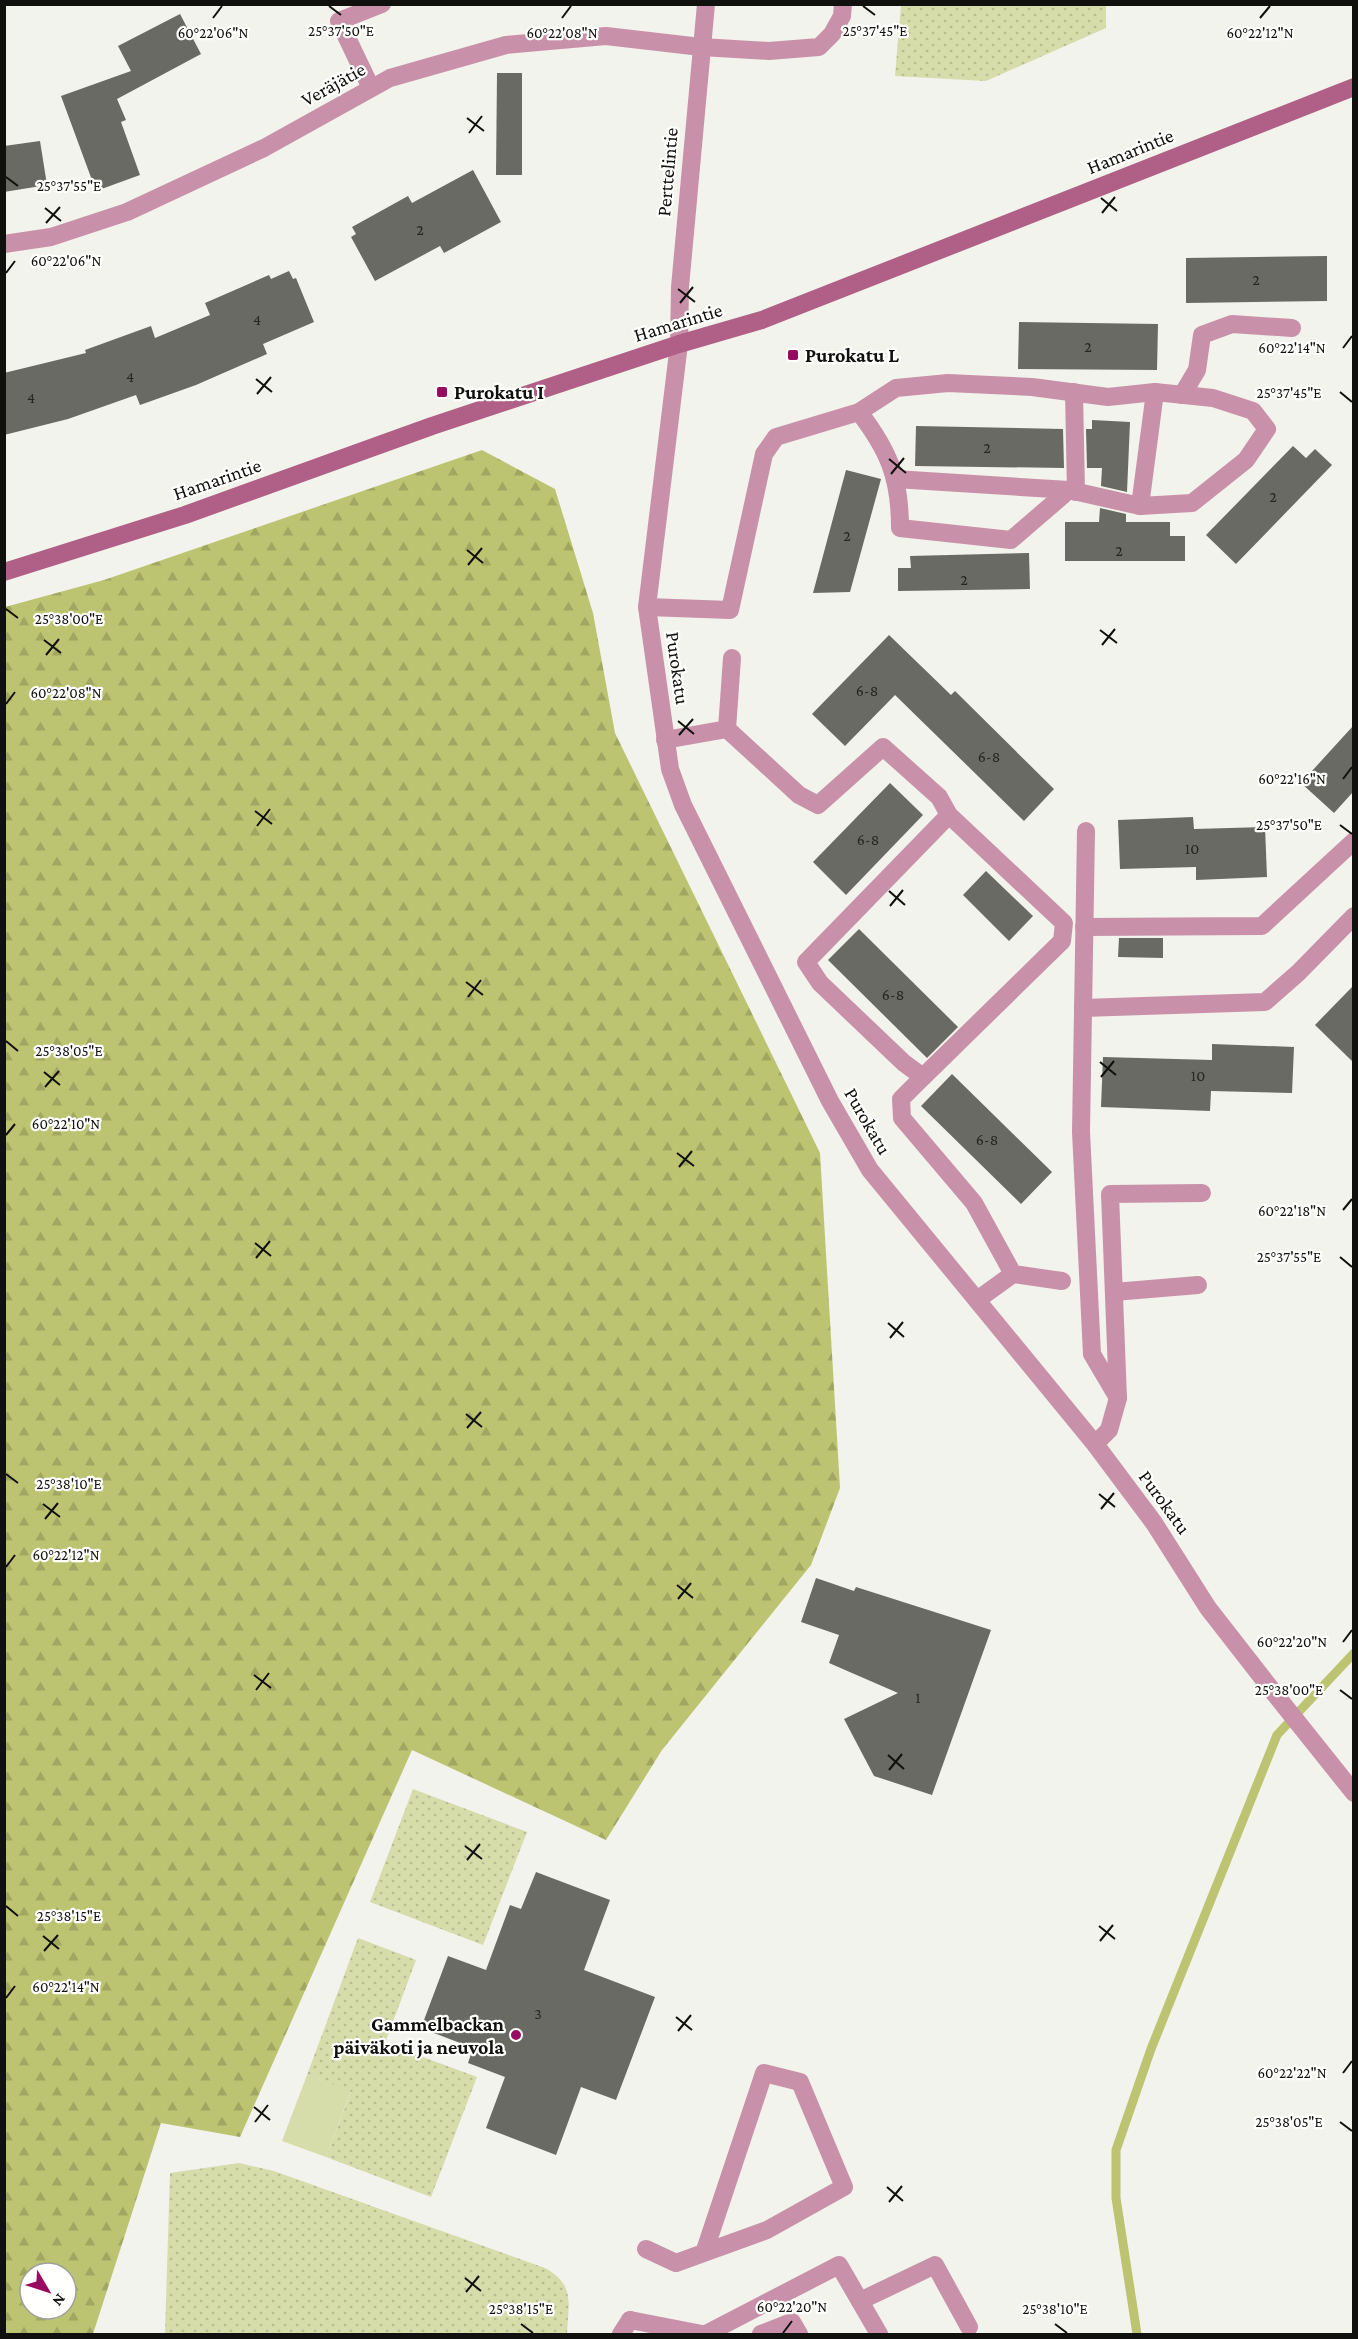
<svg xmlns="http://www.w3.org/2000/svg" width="1358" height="2339" font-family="'Crimson Pro',serif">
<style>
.grass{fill:url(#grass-dots)}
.forest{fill:url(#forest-firs);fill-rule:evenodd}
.garden{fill:#d7dcab}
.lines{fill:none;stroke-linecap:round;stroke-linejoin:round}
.stream{stroke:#bdc471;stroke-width:9}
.building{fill:#696a63}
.lane{stroke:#c991a9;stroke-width:18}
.street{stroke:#c991a9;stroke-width:18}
.secondary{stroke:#b06086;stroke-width:18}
.ticks{fill:none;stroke:#10110e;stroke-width:2}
.poi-dot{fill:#970c61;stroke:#fffffe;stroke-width:2}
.labels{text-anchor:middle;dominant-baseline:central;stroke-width:4.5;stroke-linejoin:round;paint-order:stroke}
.number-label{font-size:16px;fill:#262723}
.street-label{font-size:20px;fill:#10110e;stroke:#fffffe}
.poi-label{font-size:20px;font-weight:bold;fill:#10110e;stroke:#fffffe;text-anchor:start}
.ticks-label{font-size:15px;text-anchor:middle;fill:#10110e;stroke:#fffffe;stroke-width:4.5;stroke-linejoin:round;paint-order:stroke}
</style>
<defs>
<pattern id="grass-dots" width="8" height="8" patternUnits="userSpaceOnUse" patternTransform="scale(1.5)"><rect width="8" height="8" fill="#d7dcab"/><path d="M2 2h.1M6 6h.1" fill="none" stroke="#b8bc92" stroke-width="1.8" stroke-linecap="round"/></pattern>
<pattern id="forest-firs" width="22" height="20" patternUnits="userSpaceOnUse" patternTransform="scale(1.5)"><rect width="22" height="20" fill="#bdc471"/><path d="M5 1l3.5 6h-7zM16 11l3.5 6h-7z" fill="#a1a761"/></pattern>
</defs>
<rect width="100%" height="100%" fill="#f2f3ec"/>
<g class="grass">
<polygon points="901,5 1106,5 1106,28 986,81 895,76"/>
<polygon points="413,1789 527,1832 483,1945 370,1902"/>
<polygon points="358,1938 416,1960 385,2043 477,2077 431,2197 326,2157 351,2092 307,2075"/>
<path d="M239,2163L274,2171L545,2268C576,2285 568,2304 567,2334H165L170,2173Z"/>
</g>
<path class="forest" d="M482,450L555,489L593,613L615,733L820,1153L840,1488L811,1565L662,1750L606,1840L412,1750L240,2137L161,2123L93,2334H5V607L104,580ZM30,2273H66V2309H30Z"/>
<polygon class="garden" points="307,2075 351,2091 326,2157 282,2141"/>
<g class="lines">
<polyline class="stream" points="1137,2334 1116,2198 1116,2150 1151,2049 1277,1735 1354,1653"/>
</g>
<g class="building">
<polygon points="180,14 201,54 117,99 126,120 121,122 140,175 96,191 61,96 131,71 118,46"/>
<polygon points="497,73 522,73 522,175 496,175"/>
<polygon points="40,141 47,185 4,192 4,146"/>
<polygon points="473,170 501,222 444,253 440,246 375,281 351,237 356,234 352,227 408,196 412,203"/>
<polygon points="1327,256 1327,301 1186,303 1186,258"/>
<polygon points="289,271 293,279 296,278 314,322 263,344 267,354 196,385 140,405 136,395 68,419 4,435 4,373 86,353 85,350 151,326 155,338 210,315 205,303 269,275 271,279"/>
<polygon points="1019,322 1158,324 1157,370 1018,369"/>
<polygon points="1092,420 1130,422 1127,492 1101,486 1102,468 1087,468 1086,429 1092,429"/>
<polygon points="916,426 1063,429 1064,468 915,466"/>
<polygon points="1293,446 1306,458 1315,449 1332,465 1236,564 1206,535"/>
<polygon points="846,470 881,479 850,592 813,593"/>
<polygon points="1100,508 1126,514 1126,522 1170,522 1170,536 1185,536 1185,561 1065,561 1065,522 1099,522"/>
<polygon points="1029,553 1030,589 898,591 898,568 911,568 910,556"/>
<polygon points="889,635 951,695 955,691 1054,789 1024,821 895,695 845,746 812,714"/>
<polygon points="1353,726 1353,792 1334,813 1301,783"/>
<polygon points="890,783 923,815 846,895 813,862"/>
<polygon points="1193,817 1194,829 1265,827 1267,877 1196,880 1196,867 1120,869 1118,820"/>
<polygon points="986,871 1033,916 1009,941 963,895"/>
<polygon points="859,929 958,1027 927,1058 828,960"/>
<polygon points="1119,938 1163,938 1163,958 1118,957"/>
<polygon points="1353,986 1353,1062 1315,1025"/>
<polygon points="1212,1044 1294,1047 1292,1093 1211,1091 1210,1111 1101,1107 1103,1057 1212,1060"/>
<polygon points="952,1074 1052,1172 1021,1204 921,1106"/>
<polygon points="816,1578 854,1591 856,1587 991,1630 932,1795 874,1776 844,1719 898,1693 829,1663 839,1635 801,1622"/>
<polygon points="536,1872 610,1900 584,1970 655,1997 616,2100 581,2087 556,2155 486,2128 505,2077 468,2063 473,2048 421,2028 448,1956 486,1970 510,1905 521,1909"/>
</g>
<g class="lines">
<g class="lane">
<polyline points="701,47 769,51 819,47 832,34 842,16 843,4"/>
<polyline points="371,88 339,21 382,4"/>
<polyline points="1074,392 1076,492"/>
<polyline points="1182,395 1197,370 1202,335 1232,324 1292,328"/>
<polyline points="895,479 1069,490"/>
<polyline points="1140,506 1155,392"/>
<path d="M647,607L730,610L764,454L776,437L859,412C889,451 900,478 900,528L1011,540L1069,490L1140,506L1192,503L1246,460L1267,429L1253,411L1213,398L1155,392L1108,397L1032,387L948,383L896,388L859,412"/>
<polyline points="727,729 799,795 818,805 883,747 939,797 949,815 806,962 820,983 904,1063 923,1077 1062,941 1064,923 949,815"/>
<polyline points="665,740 727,729 732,658"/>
<polyline points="1086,831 1081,1132 1092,1354 1118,1398"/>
<polyline points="1084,927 1262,926 1354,841"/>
<polyline points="1083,1008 1265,1002 1298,973 1354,916"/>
<polyline points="923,1077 901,1099 902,1118 974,1203 1013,1274 1062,1281"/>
<polyline points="1114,1292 1198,1285"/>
<polyline points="977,1300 1013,1274"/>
<polyline points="1095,1444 1109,1430 1118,1398 1110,1194 1202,1193"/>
<polyline points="1275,1694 1354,1793"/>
<polyline points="646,2249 676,2263 767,2230 844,2187 800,2082 764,2073 704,2253"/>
<polyline points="860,2301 935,2265 969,2327"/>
<polyline points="630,2320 702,2334"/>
<polyline points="706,2334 839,2265 879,2334"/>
<polyline points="761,2334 792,2322 799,2334"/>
</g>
<g class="street">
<polyline points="706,4 680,287 679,344 647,607 670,769 683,805 830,1101 870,1170 1095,1444 1154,1523 1208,1608 1275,1694"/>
<polyline points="4,244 51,237 127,212 264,148 390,78 506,45 606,36 701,47"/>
<polyline points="621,2334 630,2320"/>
</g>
<polyline class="secondary" points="4,572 185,515 432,426 679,344 762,320 1354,87"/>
</g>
<path class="ticks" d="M329,6L341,15M863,6L875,15M213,18L222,6M562,18L571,6M1260,18L1270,6M467,118L484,131M469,133L482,116M6,177L18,186M1101,198L1117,211M45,208L61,221M1102,213L1115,197M46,223L60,207M6,273L15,261M678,289L695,302M680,303L693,287M1343,348L1352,336M256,379L272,392M1340,392L1352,402M257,394L271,377M889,459L906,473M891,474L904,458M467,550L483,563M468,565L482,548M6,609L18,618M1100,630L1117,643M44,640L61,653M1102,645L1115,629M46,655L59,639M6,704L15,692M678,721L694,734M679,735L693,719M1343,779L1352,767M255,811L272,824M1340,825L1352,834M257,826L270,809M889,891L905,905M890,906L903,890M466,982L483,995M468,997L481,980M6,1041L18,1051M1100,1062L1116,1075M44,1072L60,1085M1101,1077L1114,1061M45,1087L59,1071M6,1135L15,1124M677,1153L694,1166M679,1167L692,1151M1343,1210L1352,1199M255,1243L271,1256M1340,1257L1352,1267M256,1258L270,1241M888,1323L904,1337M890,1338L903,1322M466,1414L482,1427M467,1428L481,1412M6,1474L18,1483M1099,1494L1115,1507M43,1504L60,1517M1101,1509L1114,1493M45,1519L58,1503M6,1567L15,1555M677,1585L693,1598M678,1599L691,1583M1343,1642L1352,1630M254,1675L271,1688M256,1690L269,1673M1340,1690L1352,1699M888,1755L904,1769M889,1770L902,1754M465,1846L482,1859M467,1860L480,1844M6,1906L18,1916M1099,1926L1115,1939M43,1936L59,1949M1100,1941L1113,1925M44,1951L58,1935M6,1998L15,1986M676,2017L692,2030M678,2031L691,2015M1343,2073L1352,2061M254,2107L270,2120M255,2122L268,2105M1340,2122L1352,2131M887,2187L903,2201M889,2202L902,2186M465,2278L481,2291M466,2292L479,2276M521,2324L533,2333M1055,2324L1067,2333M783,2333L792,2321"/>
<g class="poi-dot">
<rect x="787" y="349" width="12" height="12" rx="3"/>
<rect x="436" y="386" width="12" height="12" rx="3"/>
<circle cx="516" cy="2035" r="6"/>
</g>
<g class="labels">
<g class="number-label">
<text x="420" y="229">2</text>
<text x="1256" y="279">2</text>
<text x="257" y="319">4</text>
<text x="1088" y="346">2</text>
<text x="130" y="376">4</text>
<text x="31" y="397">4</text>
<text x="987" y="447">2</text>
<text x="1273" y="496">2</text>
<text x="847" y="535">2</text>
<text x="1119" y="550">2</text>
<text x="964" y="579">2</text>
<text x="867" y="690">6-8</text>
<text x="989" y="756">6-8</text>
<text x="868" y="839">6-8</text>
<text x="1192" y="848">10</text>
<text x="893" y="994">6-8</text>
<text x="1198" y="1075">10</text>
<text x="987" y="1139">6-8</text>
<text x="918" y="1697">1</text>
<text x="538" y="2013">3</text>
</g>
<g class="street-label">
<text transform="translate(333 84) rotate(-29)">Veräjätie</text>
<text transform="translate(1130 151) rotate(-22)">Hamarintie</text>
<text transform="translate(667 172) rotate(-85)">Perttelintie</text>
<text transform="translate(678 322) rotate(-17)">Hamarintie</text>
<text transform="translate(217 479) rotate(-19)">Hamarintie</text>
<text transform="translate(678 668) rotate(82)">Purokatu</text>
<text transform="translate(868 1121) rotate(60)">Purokatu</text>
<text transform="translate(1165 1502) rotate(54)">Purokatu</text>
</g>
<g class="poi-label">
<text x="805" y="355">Purokatu L</text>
<text x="454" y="392">Purokatu I</text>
<text x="504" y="2024" text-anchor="end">Gammelbackan<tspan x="504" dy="23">päiväkoti ja neuvola</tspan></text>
</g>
</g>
<g class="ticks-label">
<text x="341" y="36">25°37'50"E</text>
<text x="875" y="36">25°37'45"E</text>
<text x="1260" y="38">60°22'12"N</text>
<text x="213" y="38">60°22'06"N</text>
<text x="562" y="38">60°22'08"N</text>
<text x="69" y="191">25°37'55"E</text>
<text x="66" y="266">60°22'06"N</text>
<text x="1292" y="353">60°22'14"N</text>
<text x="1289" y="398">25°37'45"E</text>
<text x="69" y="624">25°38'00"E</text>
<text x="66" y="698">60°22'08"N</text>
<text x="1292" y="784">60°22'16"N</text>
<text x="1289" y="830">25°37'50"E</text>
<text x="69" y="1056">25°38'05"E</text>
<text x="66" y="1129">60°22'10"N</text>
<text x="1292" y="1216">60°22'18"N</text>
<text x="1289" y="1262">25°37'55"E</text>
<text x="69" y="1489">25°38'10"E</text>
<text x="66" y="1560">60°22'12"N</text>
<text x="1292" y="1647">60°22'20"N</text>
<text x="1289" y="1695">25°38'00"E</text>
<text x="69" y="1921">25°38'15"E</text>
<text x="66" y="1992">60°22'14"N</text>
<text x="1292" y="2078">60°22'22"N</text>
<text x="1289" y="2127">25°38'05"E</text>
<text x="792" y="2312">60°22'20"N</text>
<text x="521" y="2314">25°38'15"E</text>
<text x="1055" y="2314">25°38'10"E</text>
</g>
<rect width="1358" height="2339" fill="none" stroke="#10110e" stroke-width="12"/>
<g transform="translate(48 2291) rotate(129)"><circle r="28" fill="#fffffe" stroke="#9fa09e" stroke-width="1.5"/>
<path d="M0-4.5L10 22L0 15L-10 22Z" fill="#970c61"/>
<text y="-9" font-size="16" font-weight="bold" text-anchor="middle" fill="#10110e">N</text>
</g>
</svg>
